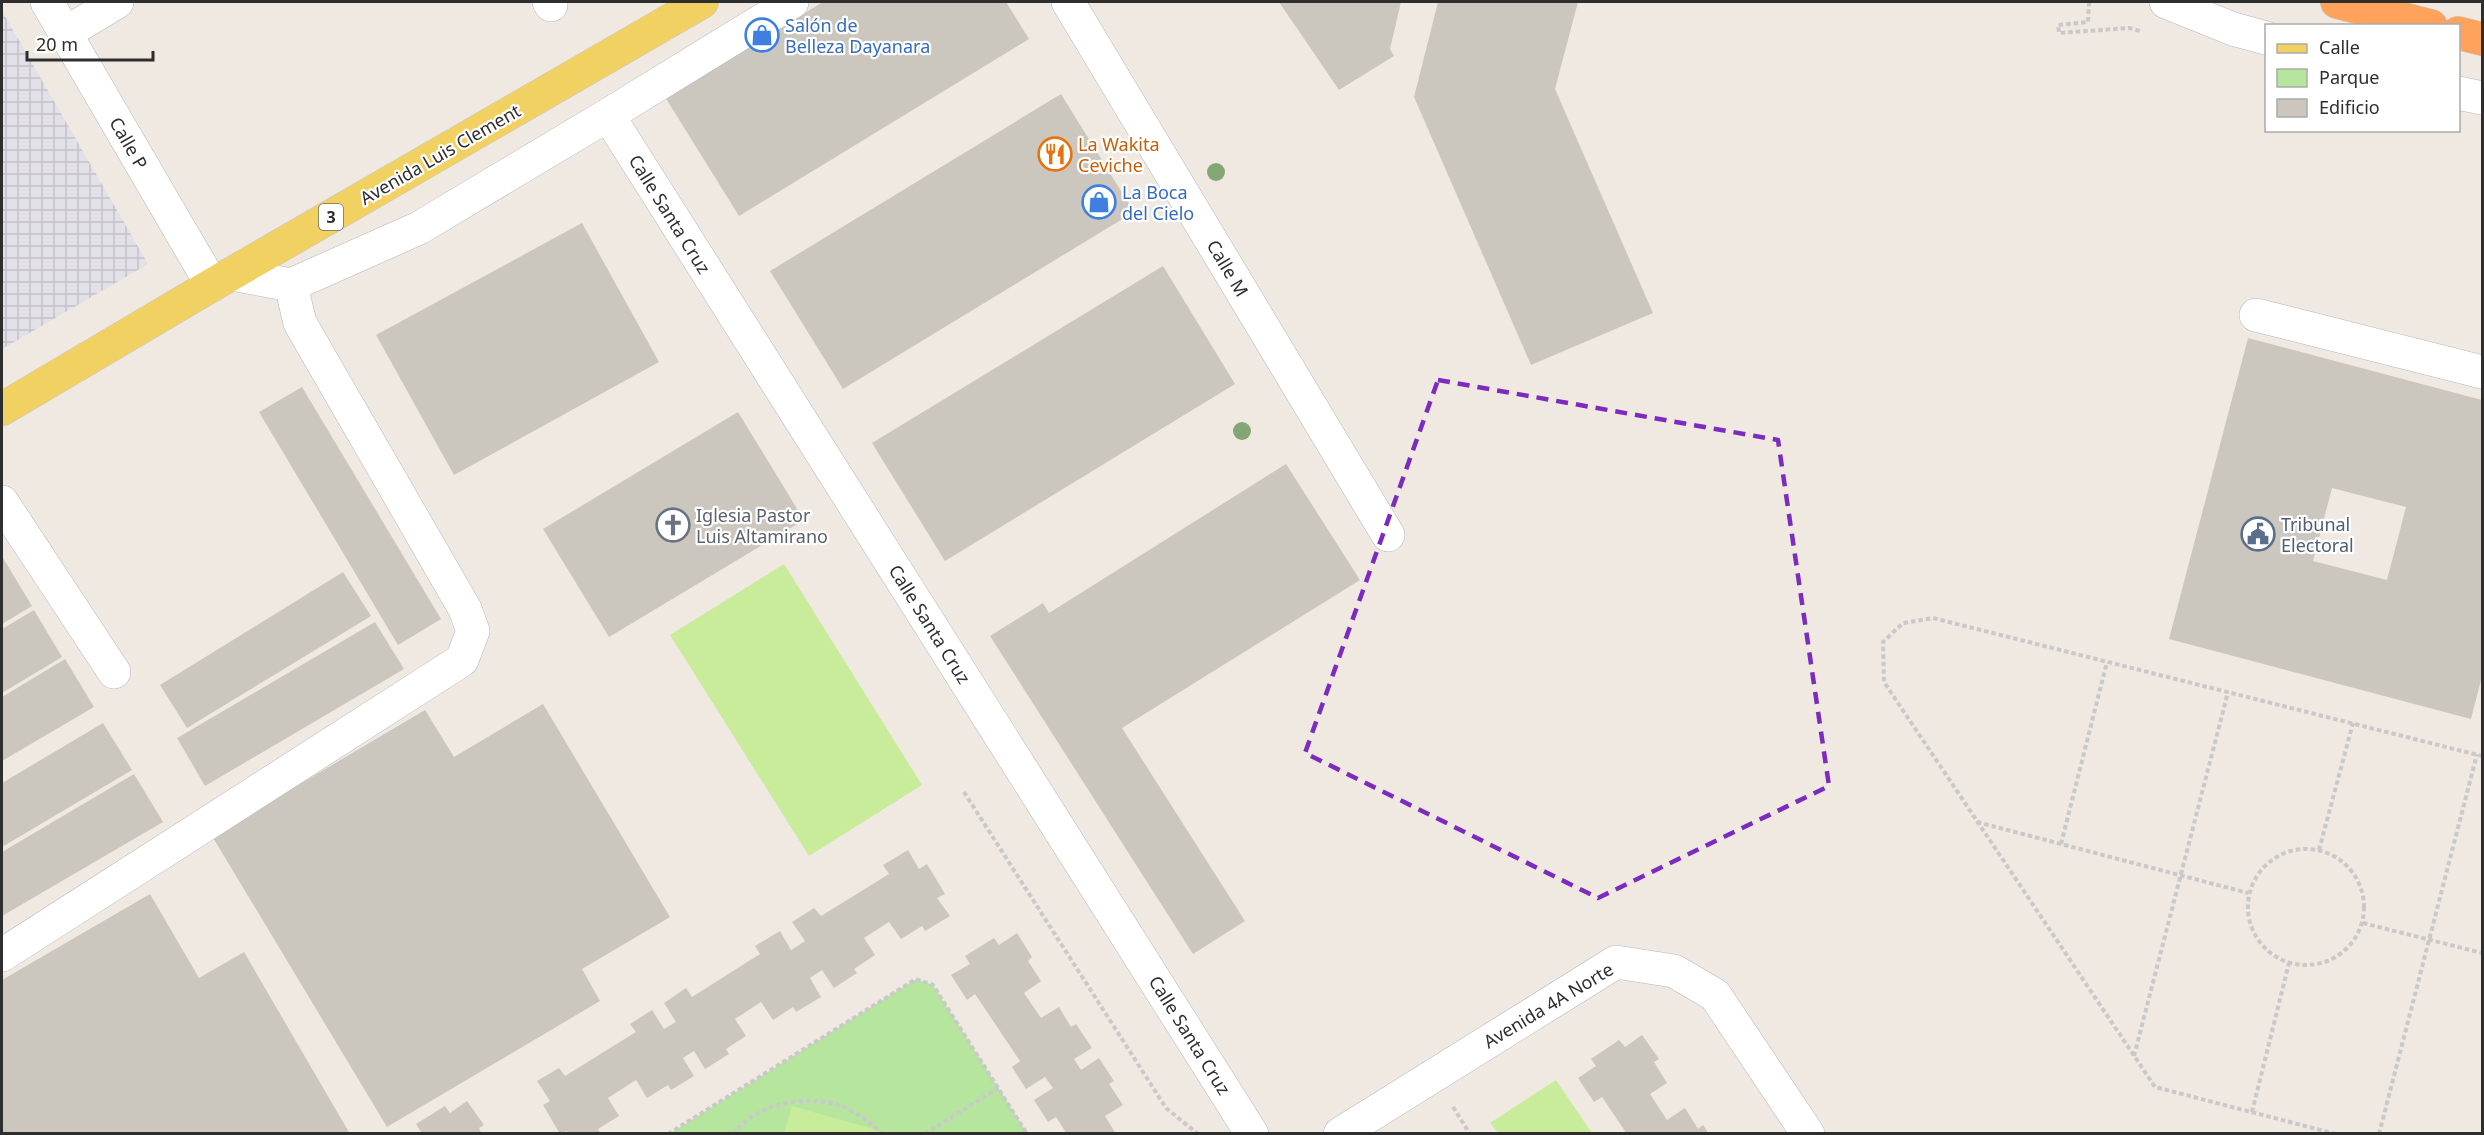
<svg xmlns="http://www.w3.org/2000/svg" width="2484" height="1135" font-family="'Noto Sans',sans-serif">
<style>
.industrial{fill:url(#industrial-grid)}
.park{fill:#b6e59e}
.pitch{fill:#c9ec9a}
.building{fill:#cbc7bf;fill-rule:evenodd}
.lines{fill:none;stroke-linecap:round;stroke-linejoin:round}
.minor-casing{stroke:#b4b7c1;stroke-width:34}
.major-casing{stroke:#c9c9c9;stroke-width:34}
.highway-casing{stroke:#c9c9c9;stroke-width:34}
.path{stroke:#c9c9c9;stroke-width:4;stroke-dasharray:4.5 3;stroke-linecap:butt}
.minor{stroke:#fff;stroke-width:33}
.major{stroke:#f2d163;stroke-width:33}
.highway{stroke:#ffa35c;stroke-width:33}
.tree{fill:#84a574}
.marked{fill:none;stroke:#7b2cbf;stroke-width:4.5;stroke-dasharray:12 8;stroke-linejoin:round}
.labels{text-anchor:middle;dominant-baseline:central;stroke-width:4.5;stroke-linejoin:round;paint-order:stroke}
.shield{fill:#fff;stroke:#6d6d6d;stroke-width:1.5}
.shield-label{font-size:16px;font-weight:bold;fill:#2e2e2e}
.shop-label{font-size:18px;fill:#366cbe;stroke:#fff;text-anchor:start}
.street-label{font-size:18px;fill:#2e2e2e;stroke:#fff}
.food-label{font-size:18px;fill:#c56008;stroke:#fff;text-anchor:start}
.worship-label{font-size:18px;fill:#5b616d;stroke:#fff;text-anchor:start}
.service-label{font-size:18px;fill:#4e5e75;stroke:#fff;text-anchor:start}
</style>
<defs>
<pattern id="industrial-grid" width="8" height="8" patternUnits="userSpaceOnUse" patternTransform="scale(1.5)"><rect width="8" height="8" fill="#e3e1e8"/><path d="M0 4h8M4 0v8" fill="none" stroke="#c3c1c7"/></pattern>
</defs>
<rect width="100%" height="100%" fill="#efe9e1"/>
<polygon class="industrial" points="2,11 148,264 2,349"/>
<polygon class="park" points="916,979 933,985 1027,1133 669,1134"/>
<g class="pitch">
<polygon points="784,564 922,785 809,856 670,635"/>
<polygon points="1556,1080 1592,1133 1498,1133 1490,1123"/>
<polygon points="792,1106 880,1131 879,1133 784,1133"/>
</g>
<g class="building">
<polygon points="823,2 1006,2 1029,39 739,216 665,97"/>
<polygon points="1279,2 1401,2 1390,49 1394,56 1339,90"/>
<polygon points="1438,2 1578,2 1555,89 1653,313 1531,365 1414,97"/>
<polygon points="1061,94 1134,212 843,389 770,271"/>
<polygon points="582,223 659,362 454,475 376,335"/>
<polygon points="1163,266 1235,384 945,561 872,443"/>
<path d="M2248,338L2482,400V676L2471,719L2169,639ZM2332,488L2406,507L2387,580L2313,561Z"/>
<polygon points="302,387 441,619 398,645 259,412"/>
<polygon points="738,412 804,520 609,637 543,529"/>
<polygon points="1286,464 1360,580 1122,728 1245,921 1193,954 990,636 1043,603 1049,613"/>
<polygon points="3,558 32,606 2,624 2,559"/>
<polygon points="343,572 371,616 187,728 160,685"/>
<polygon points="34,610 62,657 2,693 2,629"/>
<polygon points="375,622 404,669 205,786 177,738"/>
<polygon points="65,659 94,707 2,761 2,697"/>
<polygon points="543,704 670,917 582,969 600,1001 387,1127 212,836 425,710 454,757"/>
<polygon points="103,723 132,770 2,847 2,783"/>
<polygon points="134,774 163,822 2,916 2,852"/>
<polygon points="908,850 919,869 927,864 945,894 937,898 950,916 925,931 922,926 901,939 889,922 864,938 875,955 854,969 857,973 834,988 822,970 810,978 821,997 796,1012 793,1007 773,1020 761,1002 735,1019 746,1036 726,1049 729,1054 705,1069 694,1051 683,1058 694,1076 671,1090 668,1085 647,1098 636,1080 608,1098 619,1116 598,1129 601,1134 568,1134 567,1131 560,1134 543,1105 550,1101 537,1081 559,1068 565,1076 636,1032 630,1024 652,1010 664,1029 676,1022 664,1003 686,988 692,997 760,954 755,946 780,931 791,950 799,945 805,941 792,922 814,908 821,916 889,874 883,865"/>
<polygon points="150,894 199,978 244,952 350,1134 2,1134 2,980"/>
<polygon points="1017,933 1032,957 1028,961 1041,981 1024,993 1041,1018 1059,1007 1071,1027 1076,1024 1092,1048 1074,1059 1081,1070 1099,1058 1114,1081 1109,1084 1123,1105 1105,1116 1116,1134 1067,1134 1056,1117 1048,1122 1034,1100 1053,1088 1045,1077 1026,1089 1012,1067 1020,1061 975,994 967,1000 951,975 970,964 965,956 994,938 999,945"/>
<polygon points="1642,1035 1659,1059 1654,1062 1667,1083 1650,1094 1667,1120 1685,1108 1698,1129 1703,1125 1709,1134 1627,1134 1602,1097 1594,1102 1578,1078 1596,1066 1591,1059 1619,1040 1625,1047"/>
<polygon points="467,1101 484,1125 479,1128 482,1134 418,1134 421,1132 416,1124 445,1106 450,1113"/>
</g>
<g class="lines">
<defs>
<g id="minor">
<polyline points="47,2 212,285"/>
<polyline points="549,2 551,5"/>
<polyline points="1068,2 1388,535"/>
<polyline points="2166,2 2233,29 2266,38"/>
<polyline points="66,33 117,2"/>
<polyline points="2458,93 2482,98"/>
<polyline points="608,115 1252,1134"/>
<polyline points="232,274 291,285 419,228 608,115 792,2"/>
<polyline points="2256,315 2482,372"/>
<polyline points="2,502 114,672"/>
<polyline points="2,955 462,660 473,631 465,609 300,323 291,285"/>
<polyline points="1340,1134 1616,962 1674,971 1715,995 1808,1134"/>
</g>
<polyline id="major" points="2,409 212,285 702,2"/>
<g id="highway">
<polyline points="2337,2 2431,26"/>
<polyline points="2458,33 2482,39"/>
</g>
</defs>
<use href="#minor" class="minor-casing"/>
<use href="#major" class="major-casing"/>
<use href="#highway" class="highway-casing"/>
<g class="path">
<polyline points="2089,2 2088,22 2058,25 2059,33 2129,28 2140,31"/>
<polyline points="964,792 1166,1108 1198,1134"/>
<polyline points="1977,822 2248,893"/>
<polyline points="2061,844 2107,662"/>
<circle cx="2306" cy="907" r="58"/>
<polyline points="2319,850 2353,723"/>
<polyline points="2363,923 2482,953"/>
<polyline points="2134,1056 2228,692"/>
<polyline points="1453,1107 1470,1134"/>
<polyline points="2252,1112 2289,963"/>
<polyline points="668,1134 916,979 933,985 1027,1134"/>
<path d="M733,1134C756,1105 800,1095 835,1104C853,1109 869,1121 882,1134"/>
<polyline points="925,1134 998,1088"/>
<polyline points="2336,1134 2155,1087 1884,682 1883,642 1903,623 1933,618 2482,756"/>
<polyline points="2379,1134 2477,754"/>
</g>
<use href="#minor" class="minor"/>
<use href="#major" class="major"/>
<use href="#highway" class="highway"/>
</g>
<g class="tree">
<circle cx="1216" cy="172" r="9"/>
<circle cx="1242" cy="431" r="9"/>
</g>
<path class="marked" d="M1438,380L1778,440L1829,786L1598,898L1305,753Z"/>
<defs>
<symbol id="shop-ring" viewBox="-11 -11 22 22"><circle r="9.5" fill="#fff" stroke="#3f7fe0" stroke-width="1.5"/><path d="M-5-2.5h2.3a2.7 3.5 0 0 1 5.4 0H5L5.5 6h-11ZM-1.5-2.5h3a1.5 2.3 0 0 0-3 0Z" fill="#3f7fe0"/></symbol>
<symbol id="restaurant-ring" viewBox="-11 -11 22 22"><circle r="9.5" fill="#fff" stroke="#e8710a" stroke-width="1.5"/><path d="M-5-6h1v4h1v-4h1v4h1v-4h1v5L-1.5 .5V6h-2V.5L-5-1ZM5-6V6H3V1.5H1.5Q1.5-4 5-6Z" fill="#e8710a"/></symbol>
<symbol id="church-ring" viewBox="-11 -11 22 22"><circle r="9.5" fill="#fff" stroke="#6b7280" stroke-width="1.5"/><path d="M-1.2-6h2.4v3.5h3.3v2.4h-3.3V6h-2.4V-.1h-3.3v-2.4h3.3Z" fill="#6b7280"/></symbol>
<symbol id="civic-ring" viewBox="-11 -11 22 22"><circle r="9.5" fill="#fff" stroke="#5c6f8a" stroke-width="1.5"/><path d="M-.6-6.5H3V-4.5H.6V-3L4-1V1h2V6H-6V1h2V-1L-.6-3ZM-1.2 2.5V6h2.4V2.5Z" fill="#5c6f8a"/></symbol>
</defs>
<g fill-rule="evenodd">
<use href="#shop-ring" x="743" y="16" width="38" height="38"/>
<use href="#restaurant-ring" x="1036" y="135" width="38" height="38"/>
<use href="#shop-ring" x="1080" y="183" width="38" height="38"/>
<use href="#church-ring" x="654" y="506" width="38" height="38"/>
<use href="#civic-ring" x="2239" y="515" width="38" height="38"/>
</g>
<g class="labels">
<rect class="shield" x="319" y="204" width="24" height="26" rx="4.5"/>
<g class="shield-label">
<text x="331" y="217">3</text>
</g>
<g class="shop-label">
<text x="785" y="25">Salón de<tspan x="785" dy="21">Belleza Dayanara</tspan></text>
<text x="1122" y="192">La Boca<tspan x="1122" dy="21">del Cielo</tspan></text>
</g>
<g class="street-label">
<text transform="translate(129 143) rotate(60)">Calle P</text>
<text transform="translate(440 154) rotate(-30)">Avenida Luis Clement</text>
<text transform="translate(670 214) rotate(58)">Calle Santa Cruz</text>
<text transform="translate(1228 268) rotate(59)">Calle M</text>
<text transform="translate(930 624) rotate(58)">Calle Santa Cruz</text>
<text transform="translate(1548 1005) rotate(-31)">Avenida 4A Norte</text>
<text transform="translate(1190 1035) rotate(58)">Calle Santa Cruz</text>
</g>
<g class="food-label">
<text x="1078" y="144">La Wakita<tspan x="1078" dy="21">Ceviche</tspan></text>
</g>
<g class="worship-label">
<text x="696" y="515">Iglesia Pastor<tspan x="696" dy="21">Luis Altamirano</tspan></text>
</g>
<g class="service-label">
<text x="2281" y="524">Tribunal<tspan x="2281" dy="21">Electoral</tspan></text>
</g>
</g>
<rect width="2484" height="1135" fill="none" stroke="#2e2e2e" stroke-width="6"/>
<rect x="2265" y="24" width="195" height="108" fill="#ffffff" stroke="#ababab" stroke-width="1.5"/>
<rect x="2277" y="44" width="30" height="9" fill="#f2d163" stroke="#ababab" stroke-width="1.5"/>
<text x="2319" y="54" font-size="18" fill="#2e2e2e">Calle</text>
<rect x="2277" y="69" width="30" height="18" fill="#b6e59e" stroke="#ababab" stroke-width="1.5"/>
<text x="2319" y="84" font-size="18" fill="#2e2e2e">Parque</text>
<rect x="2277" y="99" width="30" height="18" fill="#cbc7bf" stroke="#ababab" stroke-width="1.5"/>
<text x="2319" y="114" font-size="18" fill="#2e2e2e">Edificio</text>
<path d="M27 51v9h126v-9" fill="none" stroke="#2e2e2e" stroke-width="3"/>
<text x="36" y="51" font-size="18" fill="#2e2e2e" stroke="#ffffff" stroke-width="4.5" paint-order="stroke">20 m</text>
</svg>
